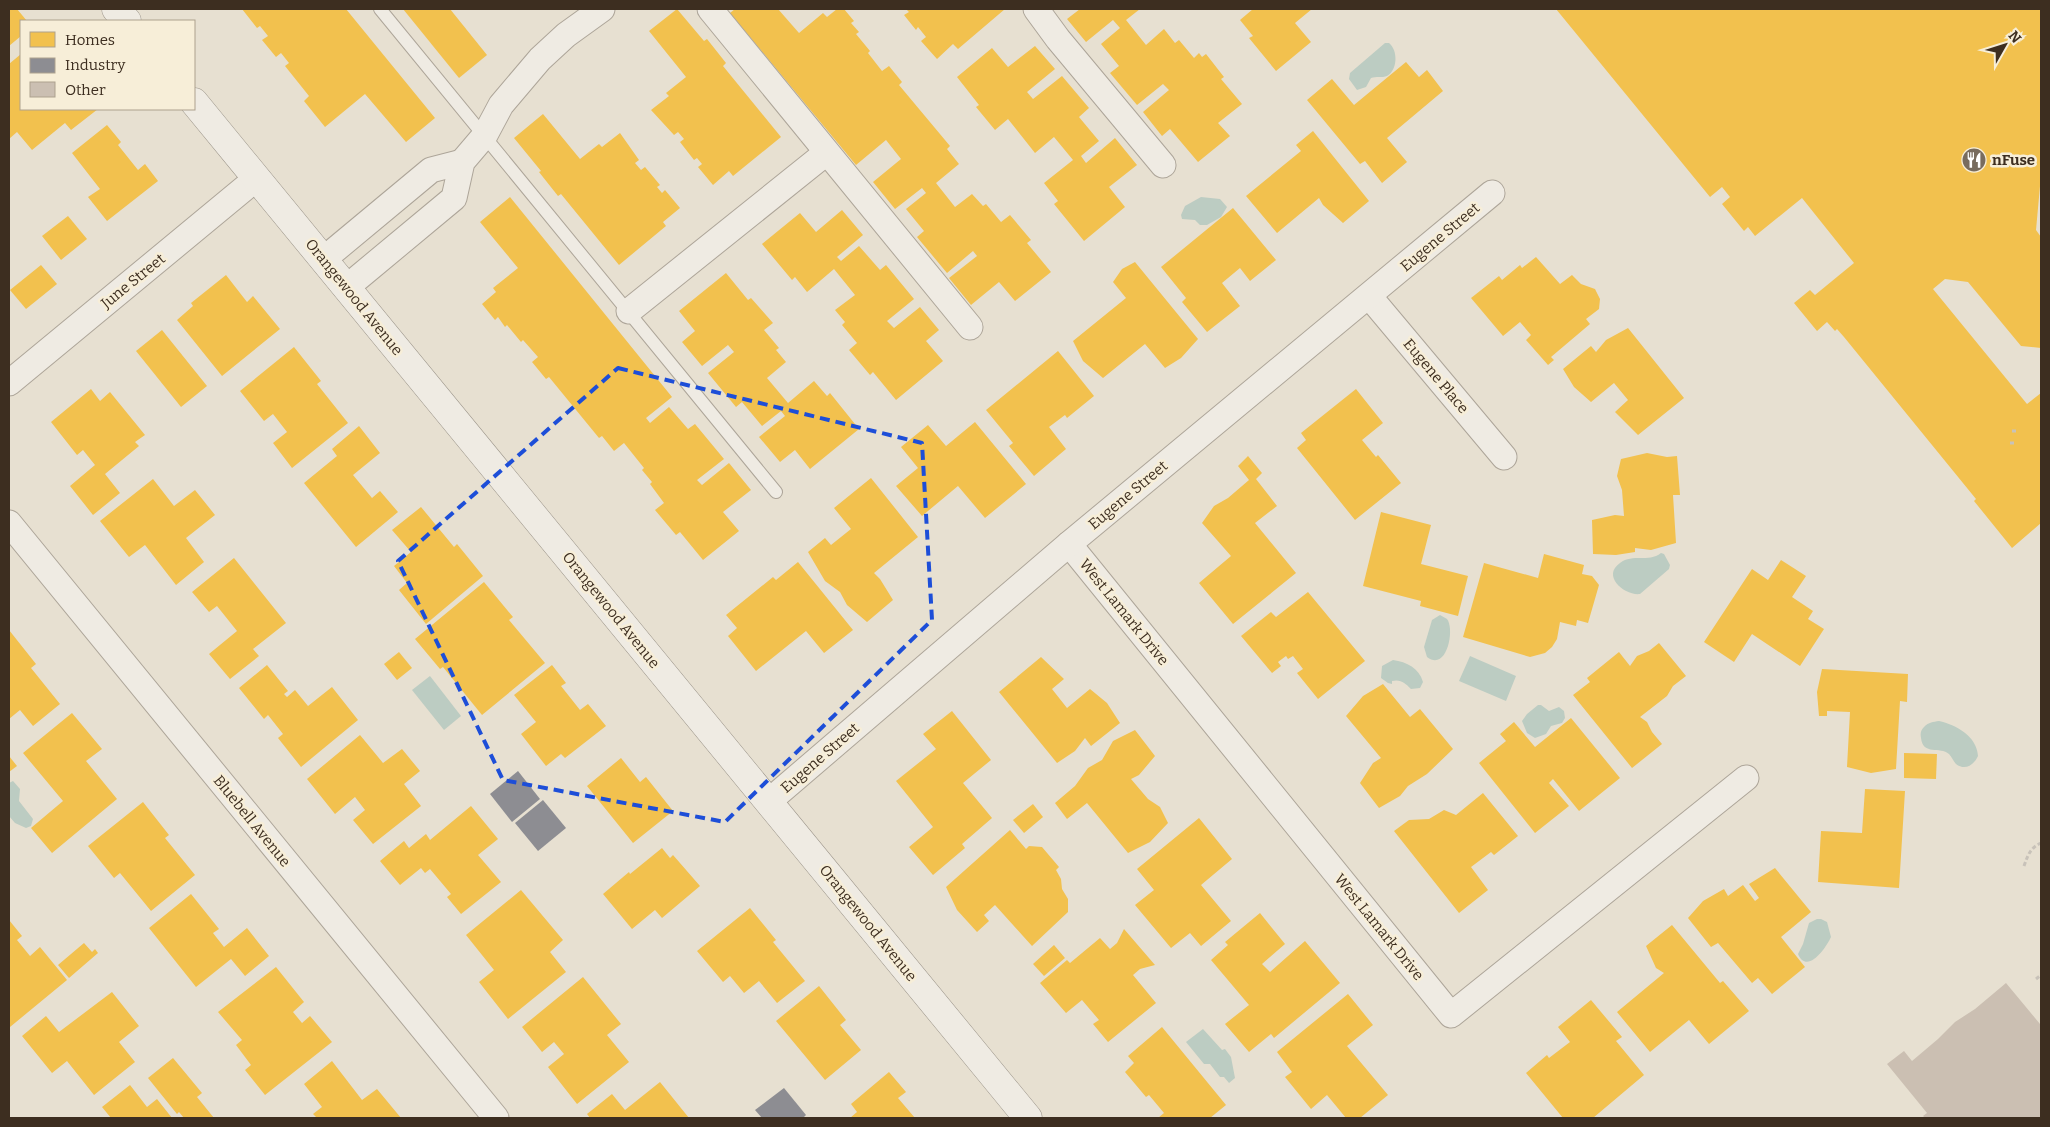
<svg xmlns="http://www.w3.org/2000/svg" width="2050" height="1127" font-family="Bitter,serif">
<style>
.water{fill:#bcccc2}
.homes{fill:#f2c14e}
.industry{fill:#8d8d92}
.building{fill:#cbbfb2}
.lines{fill:none;stroke-linecap:round;stroke-linejoin:round}
.service-casing{stroke:#ada599;stroke-width:14}
.minor-casing{stroke:#ada599;stroke-width:27}
.secondary-casing{stroke:#9c958a;stroke-width:29}
.path{stroke:#c8c2b9;stroke-width:3;stroke-dasharray:4 2.5;stroke-linecap:butt}
.service{stroke:#efebe3;stroke-width:12}
.minor{stroke:#efebe3;stroke-width:25}
.secondary{stroke:#efebe3;stroke-width:28}
.marked{fill:none;stroke:#1d4ed8;stroke-width:4;stroke-dasharray:10 6;stroke-linejoin:round}
.labels{text-anchor:middle;dominant-baseline:central;stroke-width:5;stroke-linejoin:round;paint-order:stroke}
.poi-label{font-size:15px;font-weight:bold;fill:#3d2e20;stroke:#f7eed8;text-anchor:start}
.street-label{font-size:15px;fill:#3d2e20;stroke:#f7eed8}
</style>
<rect width="100%" height="100%" fill="#e7e0d1"/>
<g class="water">
<path d="M1385,43H1389C1398,50 1398,70 1387,76C1382,78 1376,76 1371,78L1366,87L1357,90L1349,79L1350,73Z"/>
<polygon points="1201,197 1220,199 1227,207 1221,217 1207,225 1200,225 1195,220 1182,219 1181,215 1185,206"/>
<path d="M1661,553L1664,554L1670,565L1669,569L1640,594C1625,596 1601,576 1620,563C1633,553 1648,563 1661,553Z"/>
<path d="M1440,615L1447,619C1455,629 1447,672 1427,657L1424,647L1432,620Z"/>
<polygon points="1470,656 1516,676 1506,701 1459,681"/>
<path d="M1393,660C1407,662 1419,668 1423,682L1420,688L1411,689C1405,683 1401,679 1392,681V684L1388,683L1381,678L1382,666Z"/>
<polygon points="430,676 461,716 444,730 412,690"/>
<polygon points="1538,705 1541,705 1549,711 1559,707 1564,711 1565,718 1562,723 1551,726 1546,734 1535,738 1527,733 1522,721 1527,714"/>
<path d="M1939,721C1956,725 1977,736 1978,756C1974,765 1965,771 1956,764C1953,761 1952,757 1949,754C1940,746 1923,756 1921,738C1920,733 1921,730 1924,727C1929,722 1933,722 1939,721Z"/>
<polygon points="13,781 20,789 19,801 33,819 31,826 26,828 15,823 9,816 9,783"/>
<path d="M1817,919H1821L1827,922L1831,937C1826,948 1807,975 1798,954L1803,944L1809,923Z"/>
<polygon points="1203,1029 1222,1050 1225,1049 1231,1057 1235,1078 1229,1083 1224,1077 1220,1077 1210,1064 1204,1064 1186,1042"/>
</g>
<g class="homes">
<polygon points="9,9 17,9 27,21 21,21 21,36 9,46"/>
<polygon points="242,9 346,9 435,118 406,142 365,94 325,127 304,101 309,96 285,66 289,63 281,53 276,57 262,40 268,36 260,26 257,28"/>
<polygon points="403,9 450,9 487,55 459,78"/>
<polygon points="677,9 704,41 707,39 726,63 723,66 781,137 733,176 729,171 713,185 698,167 702,164 697,158 694,160 680,142 684,139 678,132 674,135 651,110 669,96 666,93 686,77 649,31"/>
<polygon points="735,9 778,9 799,33 823,13 827,17 837,9 844,9 854,21 851,23 859,32 856,34 870,51 868,53 882,71 889,66 902,82 899,85 950,146 947,149 959,164 936,183 955,207 972,194 983,206 986,204 1001,222 1010,215 1031,240 1027,243 1051,272 1015,301 999,282 971,305 949,278 977,256 973,251 947,273 917,237 924,231 906,209 926,193 922,188 895,209 873,182 901,159 886,140 856,165 730,13"/>
<polygon points="906,9 1005,9 958,49 953,44 937,59 921,41 926,37 918,27 916,30 904,15 909,12"/>
<polygon points="1080,9 1140,9 1126,20 1146,45 1164,29 1175,43 1179,40 1194,58 1199,53 1202,57 1206,54 1224,77 1221,79 1242,104 1218,123 1230,136 1198,162 1170,129 1162,136 1143,112 1169,90 1163,84 1137,105 1110,73 1119,66 1101,44 1120,28 1113,20 1086,42 1067,19"/>
<polygon points="1253,9 1312,9 1295,23 1311,42 1276,71 1249,38 1253,36 1240,20"/>
<polygon points="1556,9 2041,9 2041,175 2036,230 2041,237 2041,348 2021,346 1968,282 1945,279 1933,289 2027,404 2041,393 2041,523 2012,548 1974,501 1976,499 1844,337 1837,329 1835,331 1827,322 1817,331 1794,303 1810,290 1815,295 1854,263 1802,198 1755,236 1748,227 1744,231 1722,204 1730,197 1722,187 1710,197"/>
<polygon points="1035,46 1055,69 1027,92 1033,99 1062,76 1089,108 1079,117 1099,141 1081,156 1086,163 1115,138 1137,165 1109,187 1125,207 1084,241 1054,204 1058,201 1044,183 1073,160 1054,137 1035,153 1008,119 995,130 976,107 979,105 957,77 992,48 1008,67"/>
<polygon points="21,54 21,109 98,109 71,130 65,123 32,150 17,132 9,139 9,64"/>
<polygon points="1406,62 1419,77 1427,70 1443,91 1387,138 1407,162 1382,183 1365,161 1360,164 1307,100 1332,79 1354,105"/>
<polygon points="543,114 580,159 599,144 602,147 620,133 639,160 635,163 641,170 645,167 660,185 657,187 662,193 665,190 680,208 663,222 666,226 619,265 561,194 558,196 539,172 541,171 514,138"/>
<polygon points="107,125 121,142 118,145 138,170 145,164 158,181 107,221 88,197 100,189 72,153"/>
<polygon points="1313,131 1369,201 1343,223 1323,205 1319,198 1277,233 1246,196 1301,151 1296,145"/>
<polygon points="510,197 672,397 646,418 650,423 669,407 688,429 695,424 724,459 697,480 702,485 729,463 751,490 723,512 739,531 703,560 680,532 676,535 655,510 664,503 650,484 652,482 642,470 644,468 624,443 614,451 602,436 599,438 549,377 546,379 532,362 538,357 523,340 521,342 507,325 505,327 498,317 495,320 482,304 496,292 493,288 518,268 480,222"/>
<polygon points="1233,208 1276,260 1250,281 1240,268 1222,283 1240,306 1207,332 1182,302 1186,298 1161,267"/>
<polygon points="842,210 863,235 837,257 841,261 859,246 880,270 886,265 914,299 887,321 894,328 920,307 939,330 926,341 943,361 896,400 873,372 870,375 849,350 857,343 842,325 845,322 835,310 855,295 834,269 807,292 795,277 792,280 762,244 800,213 816,232"/>
<polygon points="68,216 87,239 61,260 42,236"/>
<polygon points="1536,257 1560,284 1572,275 1581,284 1595,289 1600,299 1599,309 1586,319 1590,324 1551,357 1554,360 1548,365 1526,340 1531,335 1520,322 1503,336 1471,298 1499,276 1502,280 1520,265 1522,268"/>
<polygon points="1135,262 1198,339 1181,358 1165,368 1145,344 1103,378 1083,361 1073,341 1126,298 1113,282 1122,269"/>
<polygon points="41,265 57,284 26,309 10,290"/>
<polygon points="726,273 748,300 751,298 773,323 764,330 779,348 776,350 786,362 767,378 788,403 814,381 827,396 830,393 859,429 810,469 795,450 780,462 759,437 785,416 781,411 762,426 742,402 736,407 708,373 734,352 728,345 702,366 682,342 695,331 679,311"/>
<polygon points="226,275 247,302 253,296 280,329 222,376 177,320 193,306 191,303"/>
<polygon points="1628,328 1684,398 1638,435 1615,412 1628,400 1614,383 1591,402 1574,387 1563,369 1591,346 1596,352 1606,340"/>
<polygon points="162,330 207,386 181,407 136,351"/>
<polygon points="294,347 321,381 317,384 348,423 292,468 273,443 287,432 273,414 264,421 240,391"/>
<polygon points="1058,351 1094,396 1067,418 1065,415 1049,427 1066,449 1034,476 1009,446 1013,443 986,410"/>
<polygon points="91,389 100,401 110,392 145,435 135,442 139,446 105,474 120,493 93,515 70,486 95,465 83,450 77,455 51,422"/>
<polygon points="1356,389 1383,423 1362,440 1376,457 1378,455 1401,483 1355,520 1297,448 1306,440 1301,433"/>
<polygon points="975,422 1026,484 985,518 958,486 922,516 896,486 918,468 901,447 928,425 946,446"/>
<polygon points="359,426 380,453 353,475 372,498 380,491 398,512 356,547 304,483 337,456 332,449"/>
<polygon points="1647,453 1667,457 1677,456 1680,495 1673,495 1676,543 1651,550 1635,548 1635,552 1616,555 1593,554 1592,520 1615,515 1624,516 1622,490 1617,476 1621,459"/>
<polygon points="1248,456 1262,473 1256,479 1277,506 1255,523 1296,573 1233,624 1199,583 1231,556 1202,523 1214,506 1228,498 1249,480 1238,466"/>
<polygon points="871,478 918,537 874,573 880,579 893,600 867,622 847,605 840,592 825,581 808,552 825,538 831,545 851,529 834,508"/>
<polygon points="153,479 174,506 195,490 215,515 186,538 204,562 176,585 145,545 129,557 100,521"/>
<polygon points="421,507 454,547 457,544 483,576 426,624 399,590 407,583 394,566 411,552 392,530"/>
<polygon points="1381,512 1431,525 1421,564 1468,576 1458,616 1420,606 1421,601 1363,586"/>
<polygon points="1544,554 1584,565 1582,574 1592,576 1599,585 1588,623 1577,620 1576,626 1560,622 1557,639 1552,647 1545,653 1530,657 1463,637 1484,563 1538,578"/>
<polygon points="234,558 286,623 253,649 259,656 230,679 209,654 237,631 217,606 209,612 192,592"/>
<polygon points="1781,560 1806,576 1792,597 1813,611 1808,619 1824,629 1800,666 1752,634 1734,662 1704,642 1752,569 1768,580"/>
<polygon points="798,562 853,630 824,653 806,631 756,671 728,636 737,628 726,615 773,577 776,580"/>
<polygon points="484,582 513,617 509,620 545,663 482,715 443,667 440,669 415,639"/>
<polygon points="1308,592 1365,661 1318,699 1297,673 1303,669 1293,656 1288,659 1286,656 1278,662 1281,666 1272,673 1241,636 1271,612 1276,617"/>
<polygon points="9,630 36,664 31,668 60,704 33,726 20,710 9,719"/>
<polygon points="1659,643 1686,676 1673,686 1667,696 1640,717 1647,722 1652,732 1662,744 1632,768 1573,695 1590,682 1587,678 1619,652 1630,666 1637,656 1649,651"/>
<polygon points="399,652 412,668 397,680 384,664"/>
<polygon points="1041,657 1064,679 1052,689 1067,708 1090,689 1107,703 1120,723 1091,746 1085,738 1075,751 1057,763 999,692"/>
<polygon points="267,665 288,691 284,694 287,697 295,690 308,706 332,687 358,720 301,767 278,738 283,734 268,715 264,719 239,688"/>
<polygon points="552,665 566,683 561,686 580,710 588,704 606,726 565,758 561,754 546,766 521,734 536,722 514,695"/>
<polygon points="1822,669 1908,674 1907,702 1900,701 1896,769 1871,773 1847,767 1850,712 1827,711 1827,716 1819,716 1817,692"/>
<polygon points="1383,684 1410,717 1420,709 1453,749 1427,774 1408,786 1400,796 1379,808 1360,783 1373,763 1381,758 1346,716 1363,696"/>
<polygon points="952,711 991,760 963,783 992,818 962,844 965,848 933,875 909,847 933,827 896,781 936,749 923,734"/>
<polygon points="72,713 102,749 86,761 117,799 52,853 31,828 63,801 23,753"/>
<polygon points="1571,718 1620,778 1579,811 1553,779 1549,783 1569,806 1535,833 1479,763 1506,741 1500,734 1514,722 1535,747"/>
<polygon points="1135,730 1155,756 1139,775 1131,779 1148,799 1160,807 1168,823 1150,842 1128,853 1087,803 1067,819 1055,803 1075,786 1088,768 1102,760 1113,741"/>
<polygon points="360,735 383,763 402,749 420,771 404,784 421,806 373,844 353,820 365,810 355,797 335,814 307,779"/>
<polygon points="1904,753 1937,754 1936,779 1904,778"/>
<polygon points="9,756 17,766 9,772"/>
<polygon points="621,758 640,782 646,777 673,811 633,843 587,786"/>
<polygon points="1865,789 1905,791 1899,888 1818,882 1821,831 1862,833"/>
<polygon points="1483,793 1518,836 1494,855 1491,852 1471,867 1488,890 1459,913 1394,831 1409,820 1429,819 1444,810 1456,815"/>
<polygon points="143,802 169,835 165,838 195,875 151,911 120,873 114,878 88,846"/>
<polygon points="1033,804 1043,817 1024,833 1013,820"/>
<polygon points="471,806 498,839 478,855 501,882 461,914 447,897 451,894 430,869 425,873 421,868 400,885 380,861 404,841 409,848 426,834 430,840"/>
<polygon points="1199,818 1232,859 1201,885 1231,921 1201,946 1190,933 1171,948 1135,905 1154,890 1137,869"/>
<polygon points="1010,830 1026,849 1029,846 1042,847 1059,867 1056,870 1061,879 1062,889 1068,899 1068,912 1032,946 995,905 984,915 989,921 977,932 957,910 946,887"/>
<polygon points="662,848 670,858 673,855 700,886 662,918 655,910 632,929 603,894 629,872 630,874"/>
<polygon points="1775,868 1811,912 1781,937 1805,967 1772,994 1758,978 1752,983 1718,943 1711,947 1688,918 1703,901 1724,889 1728,896 1743,885 1755,901 1759,898 1749,884"/>
<polygon points="521,890 563,940 550,952 566,972 508,1019 479,982 494,970 466,935"/>
<polygon points="191,894 219,929 213,933 224,947 247,928 269,956 245,976 231,959 196,987 149,928"/>
<polygon points="750,908 776,940 773,942 805,981 777,1003 759,981 744,993 730,976 723,982 697,951"/>
<polygon points="1260,913 1285,944 1262,964 1270,972 1305,941 1340,983 1274,1038 1271,1034 1249,1052 1225,1024 1249,1005 1211,960 1228,945 1225,942"/>
<polygon points="9,920 22,936 17,940 30,956 40,947 67,980 10,1027"/>
<polygon points="1672,925 1720,983 1723,981 1749,1011 1709,1044 1689,1020 1650,1052 1617,1012 1664,973 1656,968 1646,946"/>
<polygon points="1124,929 1155,965 1140,969 1133,975 1156,1003 1108,1042 1093,1024 1099,1020 1082,1000 1066,1013 1040,983 1067,960 1070,963 1100,938 1110,949 1117,943"/>
<polygon points="84,943 92,952 95,949 98,953 69,978 58,965"/>
<polygon points="1054,945 1065,958 1044,976 1033,964"/>
<polygon points="276,967 304,1002 293,1012 302,1023 310,1016 332,1042 265,1095 245,1070 251,1065 236,1045 242,1040 218,1012"/>
<polygon points="583,977 621,1024 607,1035 629,1062 577,1104 548,1067 564,1054 554,1042 542,1052 522,1027"/>
<polygon points="819,986 846,1020 840,1025 861,1050 825,1080 776,1021"/>
<polygon points="112,992 139,1026 119,1042 135,1062 94,1095 67,1061 52,1073 22,1036 46,1016 59,1032"/>
<polygon points="1348,994 1373,1025 1347,1046 1388,1095 1360,1118 1346,1118 1327,1095 1311,1109 1285,1077 1292,1072 1277,1052"/>
<polygon points="1591,1000 1622,1037 1616,1041 1644,1075 1593,1118 1563,1118 1526,1073 1547,1055 1549,1058 1570,1042 1558,1027"/>
<polygon points="1162,1027 1226,1105 1210,1118 1158,1118 1164,1113 1149,1095 1146,1097 1125,1072 1134,1063 1128,1056"/>
<polygon points="173,1058 202,1093 197,1097 214,1118 184,1118 179,1112 177,1114 148,1078"/>
<polygon points="332,1061 362,1100 377,1089 401,1118 317,1118 313,1114 322,1107 304,1084"/>
<polygon points="889,1072 906,1092 898,1098 915,1118 850,1118 857,1112 851,1104"/>
<polygon points="660,1082 689,1118 590,1118 587,1114 612,1094 625,1110"/>
<polygon points="130,1085 147,1107 157,1099 172,1118 111,1118 102,1107"/>
</g>
<g class="industry">
<polygon points="518,771 540,799 512,822 490,794"/>
<polygon points="543,800 566,828 538,851 515,823"/>
<polygon points="784,1088 806,1115 803,1118 762,1118 755,1110"/>
</g>
<polygon class="building" points="2006,983 2040,1024 2041,1022 2041,1118 1925,1118 1923,1116 1927,1113 1887,1064 1904,1051 1912,1061 1938,1039 1955,1022 1975,1009"/>
<g class="lines">
<defs>
<polyline id="service" points="380,9 776,492"/>
<g id="minor">
<polyline points="710,9 970,327"/>
<polyline points="1036,9 1058,39 1163,165"/>
<polyline points="324,259 431,170 462,162"/>
<polyline points="347,287 454,198 462,162 485,135 501,105 540,59 566,35 602,9"/>
<polyline points="1369,296 1504,457"/>
<polyline points="629,311 826,153"/>
<polyline points="9,383 257,178"/>
<polyline points="9,523 496,1118"/>
<polyline points="1069,544 1451,1015 1746,778"/>
<polyline points="768,802 1069,544 1492,193"/>
</g>
<g id="secondary">
<polyline points="116,9 127,21"/>
<polyline points="194,102 1028,1118"/>
</g>
</defs>
<use href="#service" class="service-casing"/>
<use href="#minor" class="minor-casing"/>
<use href="#secondary" class="secondary-casing"/>
<g class="path">
<polyline points="2012,431 2017,431"/>
<polyline points="2010,443 2016,443"/>
<path d="M2024,866C2028,855 2030,848 2041,843"/>
<polyline points="2036,979 2041,975"/>
</g>
<use href="#service" class="service"/>
<use href="#minor" class="minor"/>
<use href="#secondary" class="secondary"/>
</g>
<path class="marked" d="M618,368L922,443L932,620L725,822L503,780L398,561Z"/>
<defs>
<symbol id="restaurant-disc" viewBox="-11 -11 22 22"><circle r="9.5" fill="#786c5e" stroke="#f7eed8"/><path d="M-5-6h1v4h1v-4h1v4h1v-4h1v5L-1.5 .5V6h-2V.5L-5-1ZM5-6V6H3V1.5H1.5Q1.5-4 5-6Z" fill="#fff"/></symbol>
</defs>
<g fill-rule="evenodd">
<use href="#restaurant-disc" x="1960" y="146" width="28" height="28"/>
</g>
<g class="labels">
<g class="poi-label">
<text x="1992" y="160">nFuse</text>
</g>
<g class="street-label">
<text transform="translate(1440 237) rotate(-40)">Eugene Street</text>
<text transform="translate(133 281) rotate(-39)">June Street</text>
<text transform="translate(354 297) rotate(51)">Orangewood Avenue</text>
<text transform="translate(1436 376) rotate(50)">Eugene Place</text>
<text transform="translate(1128 495) rotate(-40)">Eugene Street</text>
<text transform="translate(611 610) rotate(51)">Orangewood Avenue</text>
<text transform="translate(1124 612) rotate(51)">West Lamark Drive</text>
<text transform="translate(820 758) rotate(-41)">Eugene Street</text>
<text transform="translate(252 821) rotate(51)">Bluebell Avenue</text>
<text transform="translate(868 923) rotate(51)">Orangewood Avenue</text>
<text transform="translate(1379 927) rotate(51)">West Lamark Drive</text>
</g>
</g>
<rect width="2050" height="1127" fill="none" stroke="#3d2e20" stroke-width="20"/>
<rect x="20" y="20" width="175" height="90" fill="#f7eed8" stroke="#ada18e"/>
<rect x="30" y="32" width="25" height="15" fill="#f2c14e" stroke="#ada18e"/>
<text x="65" y="45" font-size="15" fill="#3d2e20">Homes</text>
<rect x="30" y="58" width="25" height="15" fill="#8d8d92" stroke="#ada18e"/>
<text x="65" y="70" font-size="15" fill="#3d2e20">Industry</text>
<rect x="30" y="82" width="25" height="15" fill="#cbbfb2" stroke="#ada18e"/>
<text x="65" y="95" font-size="15" fill="#3d2e20">Other</text>
<g transform="translate(2005 45) rotate(51)" stroke="#f7eed8" stroke-width="4" paint-order="stroke">
<path d="M0-4L9 19L0 12L-9 19Z" fill="#3d2e20"/>
<text y="-8" font-size="14" font-weight="bold" text-anchor="middle" fill="#3d2e20">N</text>
</g>
</svg>
